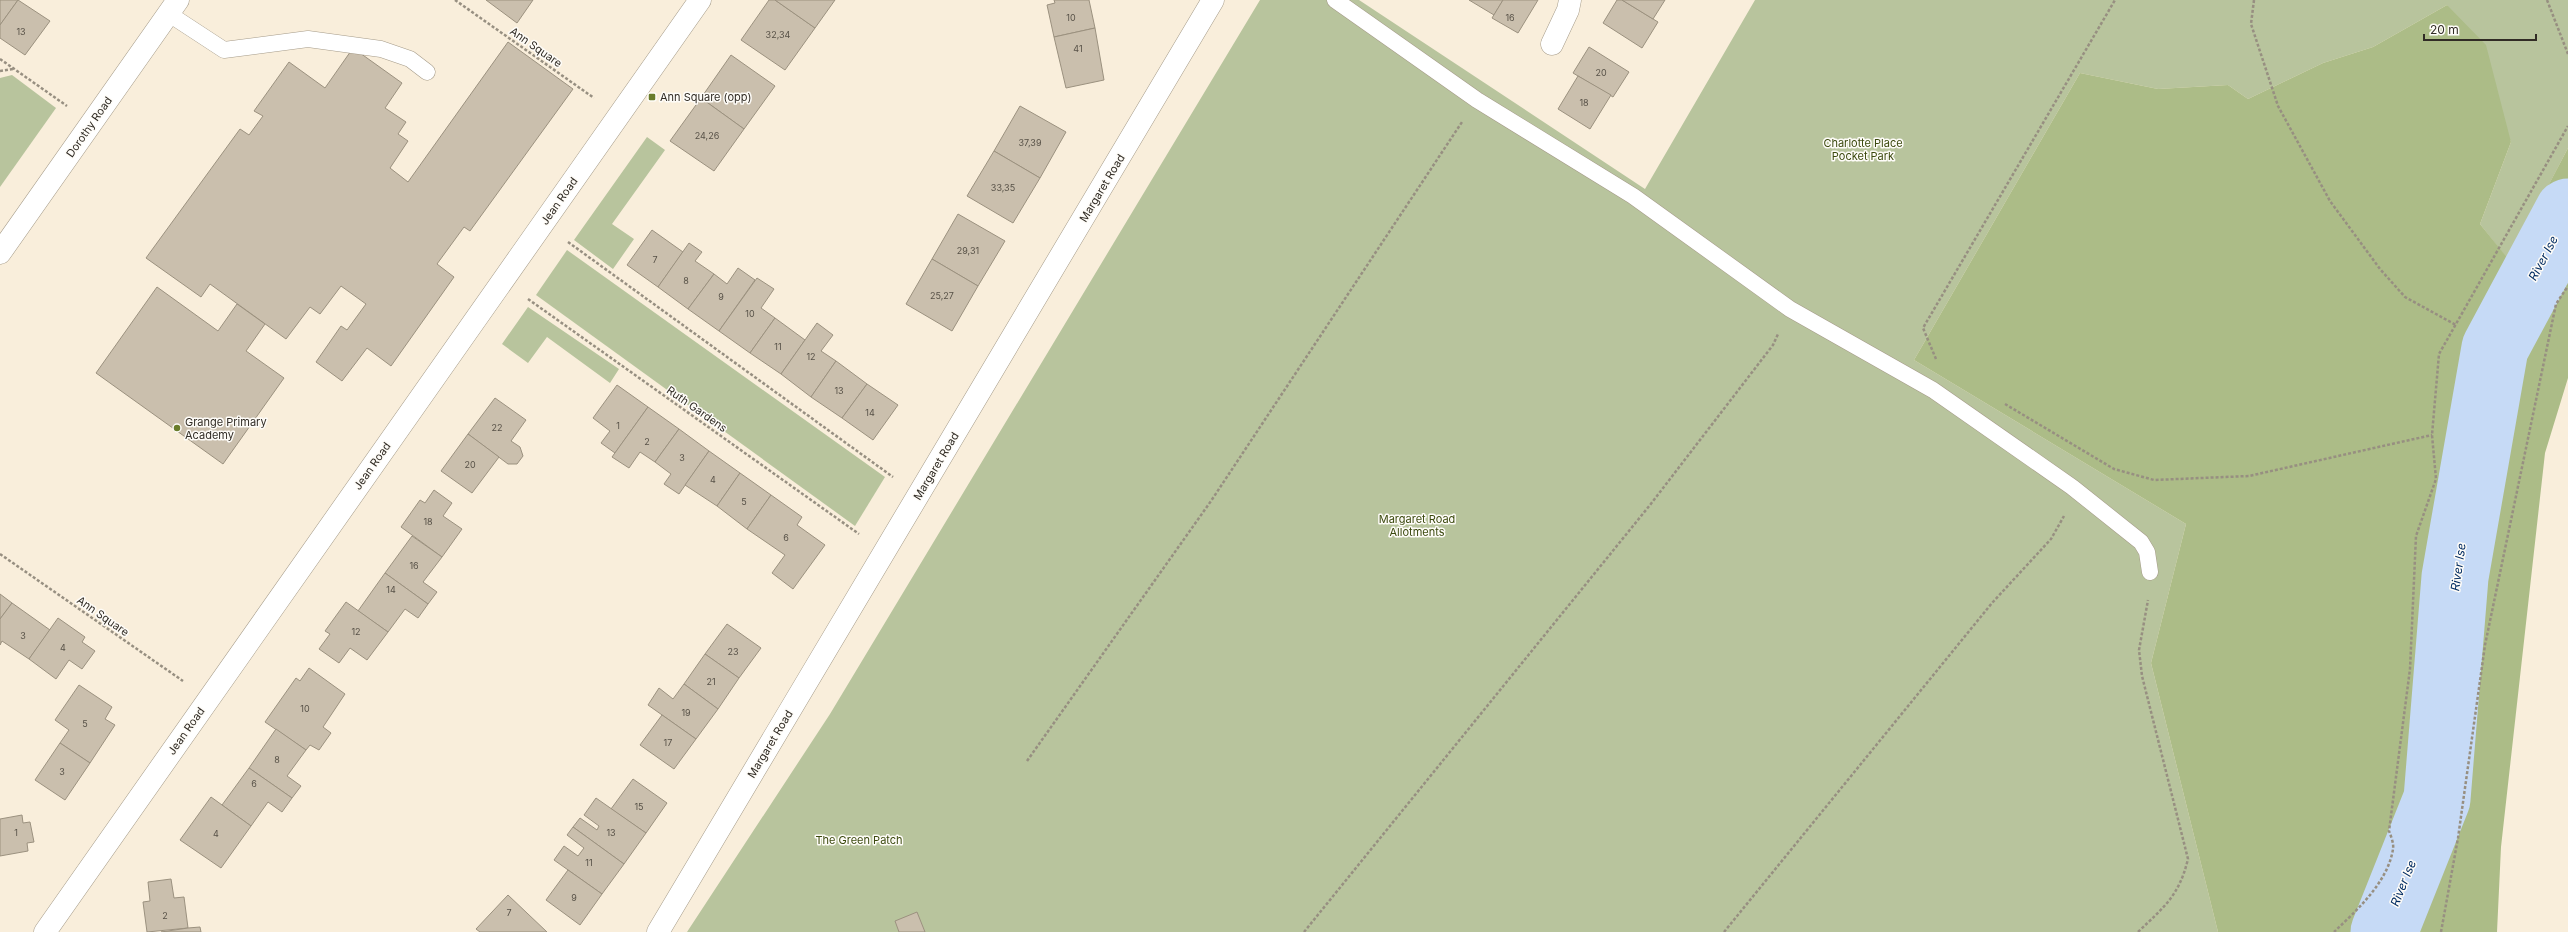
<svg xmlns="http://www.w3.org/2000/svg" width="2568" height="932" font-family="Inter,sans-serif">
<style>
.green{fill:#b8c49d}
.forest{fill:#acbc87}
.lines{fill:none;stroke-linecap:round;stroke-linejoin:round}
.river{stroke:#c6daf6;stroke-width:67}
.building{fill:#cabfad;stroke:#9b917f}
.lane-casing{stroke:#a59b89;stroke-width:17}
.street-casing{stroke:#a59b89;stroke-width:23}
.path{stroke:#978f81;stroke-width:2.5;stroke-dasharray:3 2;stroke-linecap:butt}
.lane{stroke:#fff;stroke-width:16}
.street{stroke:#fff;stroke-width:22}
.poi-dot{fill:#697c2b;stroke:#fefcf8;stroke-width:1.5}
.labels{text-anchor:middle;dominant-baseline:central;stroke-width:3;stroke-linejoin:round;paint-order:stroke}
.number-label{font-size:9px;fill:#575147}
.street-label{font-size:11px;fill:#312c25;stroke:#fefcf8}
.poi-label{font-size:11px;fill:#312c25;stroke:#fefcf8;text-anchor:start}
.park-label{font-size:11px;fill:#3b490e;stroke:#fefcf8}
.water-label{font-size:12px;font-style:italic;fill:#032d62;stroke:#fefcf8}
</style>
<rect width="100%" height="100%" fill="#f9eedb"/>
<g class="green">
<polygon points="1260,0 1359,0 1645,189 1755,0 2568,0 2568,148 2509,261 2480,224 2511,142 2447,5 2373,47 2323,63 2248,99 2228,85 2158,89 2080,73 1914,360 2186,524 2151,663 2218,932 687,932 830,714"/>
<polygon points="12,75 56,108 0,187 0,78"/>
<polygon points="647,137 665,150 612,224 634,239 613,269 574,240"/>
<polygon points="567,250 885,477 855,526 536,295"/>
<polygon points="528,307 619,369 610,383 547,337 528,363 502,344"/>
</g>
<polygon class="forest" points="2447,5 2486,45 2511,142 2480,224 2509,260 2568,148 2568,378 2545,453 2501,847 2497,932 2218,932 2151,663 2186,524 1914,360 2080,73 2158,89 2228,85 2248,99 2323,63 2373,47"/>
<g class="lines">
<polyline class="river" points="2384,932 2437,799 2455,577 2495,348 2568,212"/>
</g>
<g class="building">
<polygon points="0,0 18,0 0,25"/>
<polygon points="18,0 50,21 25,55 0,38 0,25"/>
<polygon points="486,0 533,0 517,23"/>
<polygon points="769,0 775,0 815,28 785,70 741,40"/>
<polygon points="775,0 835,0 815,28"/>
<polygon points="1054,0 1089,0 1095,28 1054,37 1047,5 1055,3"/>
<polygon points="1469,0 1503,0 1494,15"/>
<polygon points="1503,0 1538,0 1518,33 1492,18"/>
<polygon points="1617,0 1622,0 1658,22 1642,48 1603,23"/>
<polygon points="1622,0 1665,0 1653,19"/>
<polygon points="1095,28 1104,80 1066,88 1054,37"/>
<polygon points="508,42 573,89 470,231 464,227 437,264 454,277 391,366 367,348 342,381 316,362 341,326 347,330 366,304 341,286 320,314 310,307 286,339 210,284 201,297 146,258 240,129 249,135 263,116 254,111 289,62 325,88 353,48 402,83 385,108 406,122 398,134 408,141 390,168 408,182"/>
<polygon points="1589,47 1629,72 1613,97 1573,73"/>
<polygon points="731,55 775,86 744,129 701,98"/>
<polygon points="1578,76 1611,95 1590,129 1558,109"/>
<polygon points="701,98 744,129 714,171 670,141"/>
<polygon points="1020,106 1066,132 1040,178 994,151"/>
<polygon points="994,151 1040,178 1013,223 967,196"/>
<polygon points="958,214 1005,241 978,286 932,259"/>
<polygon points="652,230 683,252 658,287 627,265"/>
<polygon points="689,243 702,252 695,261 714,274 688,309 658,287"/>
<polygon points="932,259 978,286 952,331 906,304"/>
<polygon points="738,268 755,280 719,331 688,309 714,274 727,284"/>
<polygon points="757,278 774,289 761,308 775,318 750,353 719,331"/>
<polygon points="157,287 218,331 237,304 265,324 246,351 284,378 223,464 96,373"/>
<polygon points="775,318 805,340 781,374 750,353"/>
<polygon points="817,323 833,335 821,351 836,361 811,397 781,374"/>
<polygon points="836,361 867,384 842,418 811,397"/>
<polygon points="867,384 898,405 873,440 842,418"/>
<polygon points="617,385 648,407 615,453 601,443 610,431 593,418"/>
<polygon points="495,398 526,420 511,441 520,447 523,456 517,464 508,464 468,434"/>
<polygon points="648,407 679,429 655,462 640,452 629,468 612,457"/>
<polygon points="679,429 709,451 679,494 664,484 671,474 655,462"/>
<polygon points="468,434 499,457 472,493 441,471"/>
<polygon points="709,451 740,473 717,506 685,485"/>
<polygon points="740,473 771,495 747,529 717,506"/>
<polygon points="434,490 452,503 443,516 462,529 442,557 401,527 420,500 425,503"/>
<polygon points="771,495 802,517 797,525 825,545 793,589 772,573 785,555 747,529"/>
<polygon points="412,536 442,557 423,582 437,592 428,604 385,573"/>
<polygon points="385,573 428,604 418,618 405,609 388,632 358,611"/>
<polygon points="0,594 12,603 0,619"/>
<polygon points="346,602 388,632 367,660 350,648 339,663 319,649 330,634 325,631"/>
<polygon points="12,603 50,630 29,659 2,641 0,645 0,619"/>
<polygon points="58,618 85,637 82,642 95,651 82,669 69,660 56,679 29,659"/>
<polygon points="727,624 761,648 739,678 705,654"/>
<polygon points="705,654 739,678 718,709 684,684"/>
<polygon points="309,668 345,694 323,727 331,733 319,750 310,745 306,750 265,722 296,678 300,681"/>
<polygon points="684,684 718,709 696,739 648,705 659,688 673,699"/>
<polygon points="79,685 112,707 105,719 115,725 90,763 60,743 69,730 55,720"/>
<polygon points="662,715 696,739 674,769 640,745"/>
<polygon points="276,729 306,750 287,776 301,786 292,798 249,768"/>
<polygon points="60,743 90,763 65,800 35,780"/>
<polygon points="249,768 292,798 282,812 268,802 251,826 222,805"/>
<polygon points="633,779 667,803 646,833 611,809"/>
<polygon points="211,797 251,826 221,868 180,840"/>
<polygon points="596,798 646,833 624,864 573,827 580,818 597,830 599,826 584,815"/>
<polygon points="22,815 23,823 30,822 34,842 27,843 28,851 0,856 0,819"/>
<polygon points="573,827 624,864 602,894 554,860 564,846 578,856 584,848 567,835"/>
<polygon points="568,870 602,894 580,925 546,900"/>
<polygon points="171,879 174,898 184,897 188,928 147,932 143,902 150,901 148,882"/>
<polygon points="508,895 547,932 480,932 476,929"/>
<polygon points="917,912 925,932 899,932 895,921"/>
<polygon points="200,927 201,932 161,932 188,928"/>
</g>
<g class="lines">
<defs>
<g id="lane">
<polyline points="1335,0 1477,100 1633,196 1790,309 1933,390 2072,487 2141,542 2147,552 2150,572"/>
<polyline points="169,14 224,50 308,39 381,49 410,59 427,72"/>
</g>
<g id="street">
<polyline points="1552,44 1568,10 1570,0"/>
<polyline points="0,253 178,0"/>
<polyline points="45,932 700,0"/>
<polyline points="658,932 1213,0"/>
</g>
</defs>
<use href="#lane" class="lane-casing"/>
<use href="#street" class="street-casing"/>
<g class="path">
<polyline points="455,0 594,98"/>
<polyline points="2254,0 2251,24 2278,106 2330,201 2380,269 2405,297 2456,325"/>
<polyline points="2547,0 2568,54"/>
<polyline points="0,59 67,106"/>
<polyline points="0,71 13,69"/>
<polyline points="568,242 893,477"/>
<polyline points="528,299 859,534"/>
<polyline points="1936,359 1923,328 2115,0"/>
<polyline points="2005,404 2114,469 2154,480 2249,476 2432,435"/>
<polyline points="0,554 183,681"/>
<polyline points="1027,761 1211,501 1462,122"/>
<polyline points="1304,932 1650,505 1773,345 1778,334"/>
<polyline points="1724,932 1992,603 2051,539 2064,516"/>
<path d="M2138,932C2164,907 2179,896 2188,859L2142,676L2139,650L2148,600"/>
<path d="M2334,932C2357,910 2388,882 2393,849C2394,844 2391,836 2389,831L2410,669L2416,536L2436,479L2432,435L2439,354L2568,126"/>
<polyline points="2441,932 2458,838 2485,645 2556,304 2568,286"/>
</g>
<use href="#lane" class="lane"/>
<use href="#street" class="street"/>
</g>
<g class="poi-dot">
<rect x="648" y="93" width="8" height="8" rx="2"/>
<circle cx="177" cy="428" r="4"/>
</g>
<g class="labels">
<g class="number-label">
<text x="1071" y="17">10</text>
<text x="1510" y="17">16</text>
<text x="21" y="31">13</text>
<text x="778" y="34">32,34</text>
<text x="1078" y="48">41</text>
<text x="1601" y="72">20</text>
<text x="1584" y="102">18</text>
<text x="707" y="135">24,26</text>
<text x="1030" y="142">37,39</text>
<text x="1003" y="187">33,35</text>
<text x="968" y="250">29,31</text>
<text x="655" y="259">7</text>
<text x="686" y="280">8</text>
<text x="942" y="295">25,27</text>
<text x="721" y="296">9</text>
<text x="750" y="313">10</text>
<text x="778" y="346">11</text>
<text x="811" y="356">12</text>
<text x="839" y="390">13</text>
<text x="870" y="412">14</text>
<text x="618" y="425">1</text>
<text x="497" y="427">22</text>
<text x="647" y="441">2</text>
<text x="682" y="457">3</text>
<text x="470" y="464">20</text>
<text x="713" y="479">4</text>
<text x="744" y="501">5</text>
<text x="428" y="521">18</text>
<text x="786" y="537">6</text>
<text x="414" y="565">16</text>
<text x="391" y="589">14</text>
<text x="356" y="631">12</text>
<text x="23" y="635">3</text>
<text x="63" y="647">4</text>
<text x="733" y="651">23</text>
<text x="711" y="681">21</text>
<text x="305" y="708">10</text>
<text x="686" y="712">19</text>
<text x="85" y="723">5</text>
<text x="668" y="742">17</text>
<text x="277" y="759">8</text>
<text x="62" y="771">3</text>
<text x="254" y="783">6</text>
<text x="639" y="806">15</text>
<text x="16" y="832">1</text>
<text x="611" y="832">13</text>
<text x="216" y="833">4</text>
<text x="589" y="862">11</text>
<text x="574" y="897">9</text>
<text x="509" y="912">7</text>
<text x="165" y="915">2</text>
</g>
<g class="street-label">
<text transform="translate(536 47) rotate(35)">Ann Square</text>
<text transform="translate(89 127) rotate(-55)">Dorothy Road</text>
<text transform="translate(1102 188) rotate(-59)">Margaret Road</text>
<text transform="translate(559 201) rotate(-55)">Jean Road</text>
<text transform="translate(697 409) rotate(35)">Ruth Gardens</text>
<text transform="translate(372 466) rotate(-55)">Jean Road</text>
<text transform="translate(936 466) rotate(-59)">Margaret Road</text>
<text transform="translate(103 616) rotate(35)">Ann Square</text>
<text transform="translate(186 731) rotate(-55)">Jean Road</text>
<text transform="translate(770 744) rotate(-59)">Margaret Road</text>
</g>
<g class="poi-label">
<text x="660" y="97">Ann Square (opp)</text>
<text x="185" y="422">Grange Primary<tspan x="185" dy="13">Academy</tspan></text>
</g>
<g class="park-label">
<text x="1863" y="143">Charlotte Place<tspan x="1863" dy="13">Pocket Park</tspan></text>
<text x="1417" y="519">Margaret Road<tspan x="1417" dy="13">Allotments</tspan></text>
<text x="859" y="840">The Green Patch</text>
</g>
<g class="water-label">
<text transform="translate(2543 258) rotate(-62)">River Ise</text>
<text transform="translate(2458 567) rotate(-82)">River Ise</text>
<text transform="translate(2403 883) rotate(-68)">River Ise</text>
</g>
</g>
<path d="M2424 34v6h112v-6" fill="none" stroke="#312c25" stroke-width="2"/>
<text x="2430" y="34" font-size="12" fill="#312c25" stroke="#fefcf8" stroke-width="3" paint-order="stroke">20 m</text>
</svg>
